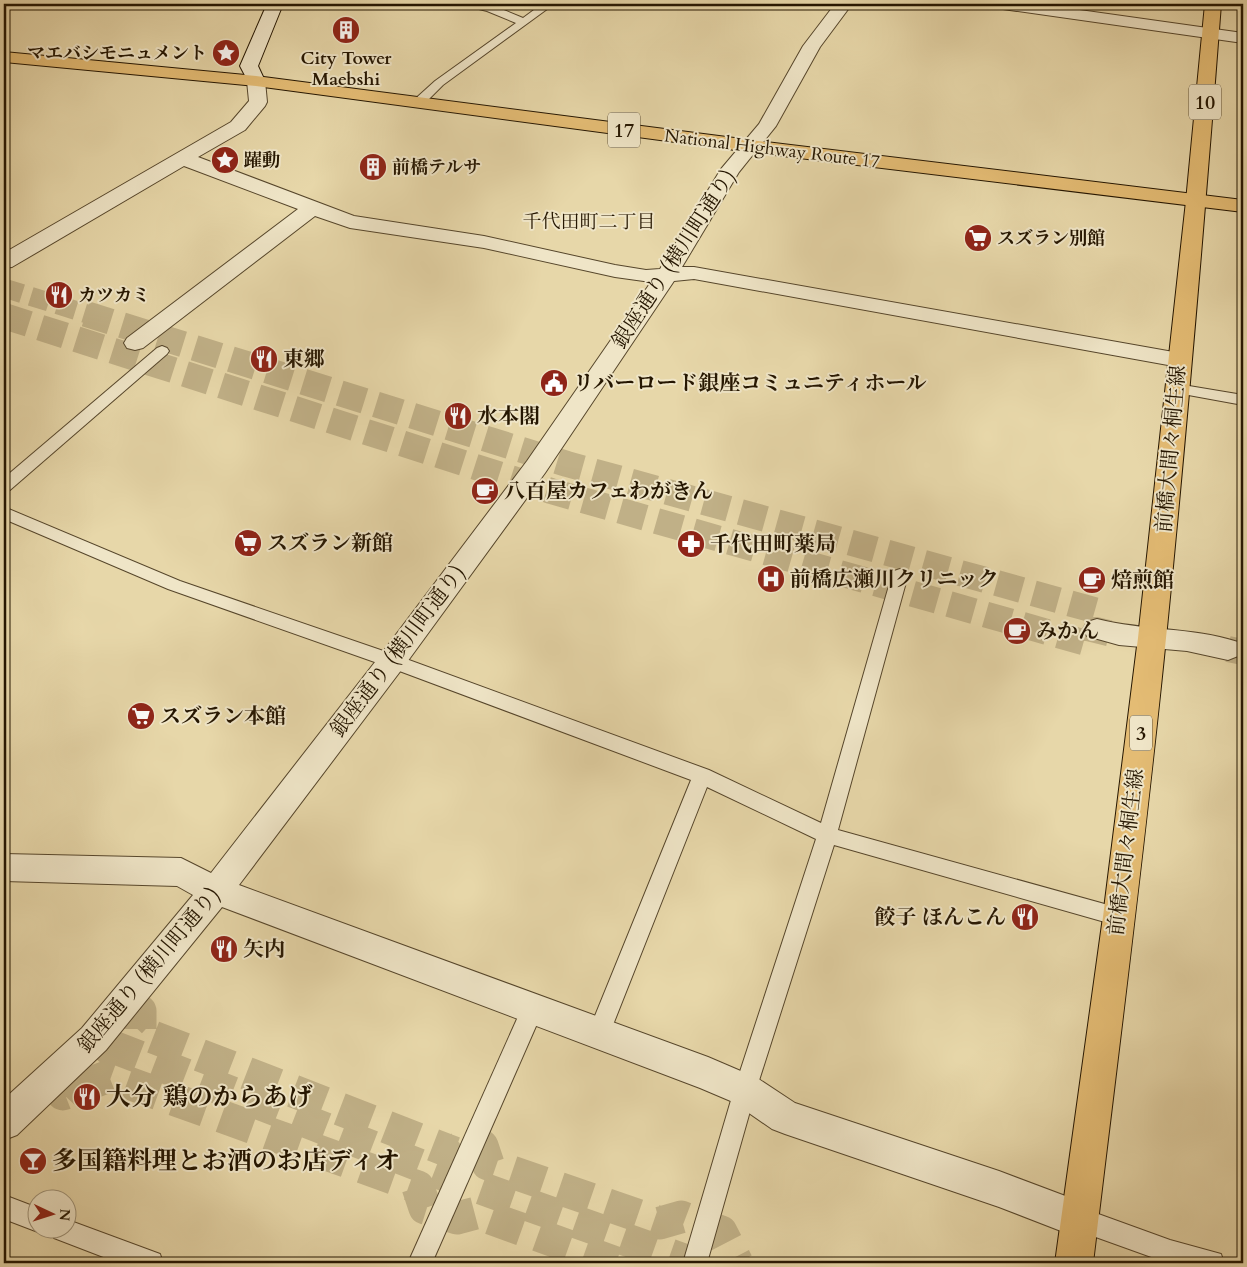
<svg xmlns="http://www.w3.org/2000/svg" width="1247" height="1267" font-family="Cardo,'Noto Serif JP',serif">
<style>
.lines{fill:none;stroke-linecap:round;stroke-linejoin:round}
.stream{fill:#697867;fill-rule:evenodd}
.street-tunnel-far2{stroke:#c0b087;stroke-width:19;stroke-dasharray:19 9;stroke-linecap:butt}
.street-tunnel-far1{stroke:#c0b087;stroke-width:26;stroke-dasharray:26 12;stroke-linecap:butt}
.street-tunnel{stroke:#c0b087;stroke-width:33;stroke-dasharray:33 17;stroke-linecap:butt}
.lane-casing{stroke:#56462b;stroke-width:2}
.street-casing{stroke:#56462b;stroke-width:2}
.secondary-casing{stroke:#251601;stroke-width:2}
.primary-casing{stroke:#251601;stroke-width:2}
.highway-casing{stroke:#251601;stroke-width:2}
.lane{fill:#efe5c7;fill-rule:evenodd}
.street{fill:#efe5c7;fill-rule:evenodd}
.secondary{fill:#efe5c7;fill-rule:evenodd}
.primary{fill:#e4bc74;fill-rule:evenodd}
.highway{fill:#e4bc74;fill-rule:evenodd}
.labels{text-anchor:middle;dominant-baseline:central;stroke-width:4;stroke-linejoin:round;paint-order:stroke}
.far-poi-label{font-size:18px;font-weight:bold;fill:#251601;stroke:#efe5c7;text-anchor:start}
.far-street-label{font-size:18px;fill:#251601;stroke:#efe5c7}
.far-neighbourhood-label{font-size:19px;fill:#251601;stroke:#efe5c7}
.shield{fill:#efe5c7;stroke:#62543c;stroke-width:1}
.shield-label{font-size:20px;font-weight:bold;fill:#251601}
.street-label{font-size:21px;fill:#251601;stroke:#efe5c7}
.poi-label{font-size:21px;font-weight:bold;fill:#251601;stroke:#efe5c7;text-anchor:start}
.near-poi-label{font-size:25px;font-weight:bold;fill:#251601;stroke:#efe5c7;text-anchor:start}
</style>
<rect width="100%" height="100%" fill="#e7d7a9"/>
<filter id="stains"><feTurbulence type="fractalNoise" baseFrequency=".004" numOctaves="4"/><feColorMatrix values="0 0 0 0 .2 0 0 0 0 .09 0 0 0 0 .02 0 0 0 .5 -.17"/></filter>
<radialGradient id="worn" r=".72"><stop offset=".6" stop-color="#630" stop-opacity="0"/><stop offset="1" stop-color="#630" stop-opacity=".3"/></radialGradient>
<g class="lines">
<polygon class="stream" points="513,4 506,8 503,6 505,4"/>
<polyline class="street-tunnel-far2" points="4,288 87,314"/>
<g class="street-tunnel-far1">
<polyline points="4,316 551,491 1093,645 1101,612 567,464 83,313"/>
<polyline points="1228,649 1243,652"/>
</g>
<g class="street-tunnel">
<polyline points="108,1045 458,1180 692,1263"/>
<polyline points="616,1263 476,1213 457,1218 425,1208 418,1187 109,1076 63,1094 140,1011 140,1032 454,1153 468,1141 482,1146 488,1164 660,1223 681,1217 721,1232 737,1263"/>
</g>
<defs>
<g id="lane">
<polygon points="470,4 494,6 523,18 542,4 554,4 443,85 422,106 414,106 412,103 414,100 435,81 516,23 487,11 471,7"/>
<polygon points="162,346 167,348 169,351 167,354 10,490 4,491 4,478 157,348"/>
<polygon points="1177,384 1243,395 1243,405 1172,392 1170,389 1172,386"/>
<polygon points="4,507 180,581 398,656 709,770 821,823 892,575 894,571 900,569 906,571 908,575 838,830 1119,908 1126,911 1129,917 1126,923 1119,926 834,845 756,1090 707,1263 683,1263 734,1090 816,839 707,787 607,1040 599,1043 591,1040 588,1033 691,780 386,666 168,589 4,519"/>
<polygon points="533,998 541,1001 544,1008 432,1263 408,1263 525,1001"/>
<polygon points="4,1195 38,1208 38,1230 44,1230 38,1232 4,1219"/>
<polygon points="1079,1207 1170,1240 1221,1254 1224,1263 1168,1263 1079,1231 1071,1227 1067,1219 1071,1211"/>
<polygon points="68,1220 160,1254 163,1263 119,1263 54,1238 50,1230 68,1230"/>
</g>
<g id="street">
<polygon points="835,4 852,4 820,47 776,126 739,172 682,267 694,267 1179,353 1187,355 1190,360 1187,365 1179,367 694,279 674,281 545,473 402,669 239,885 708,1057 757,1078 795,1103 999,1171 1092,1206 1098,1219 1092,1232 1079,1238 999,1207 785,1134 772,1129 733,1102 700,1088 222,907 106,1050 17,1135 4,1140 4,1099 82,1028 193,895 177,886 4,881 4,854 181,858 211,873 382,653 527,461 651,282 615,277 484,248 350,228 315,216 143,348 135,350 127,348 124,343 127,338 298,209 184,166 12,267 4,268 4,253 231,122 249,101 247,81 250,77 256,76 262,77 265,81 267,102 265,106 245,130 198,157 354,216 484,236 615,265 646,270 660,269 721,169 759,124 803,46"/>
<polygon points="995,4 1037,4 1243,33 1243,43 1003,9 997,8"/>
<path d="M1097,619C1143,631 1192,627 1238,642L1242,649L1238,656L1228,660L1187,651L1119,645L1087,636L1083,629L1087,622Z"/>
</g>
<polygon id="secondary" points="267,4 283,4 258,66 265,81 262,85 256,86 250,85 240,66"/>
<path id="primary" d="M1205,4H1221C1205,215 1187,427 1166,638C1145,846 1118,1055 1093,1263H1055L1103,917L1138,638L1186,201Z"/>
<polygon id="highway" points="4,52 256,76 750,140 1243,200 1243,212 750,152 256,86 4,62"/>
</defs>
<use href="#lane" class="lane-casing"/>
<use href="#street" class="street-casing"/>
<use href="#secondary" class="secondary-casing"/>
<use href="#primary" class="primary-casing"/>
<use href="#highway" class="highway-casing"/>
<use href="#lane" class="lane"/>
<use href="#street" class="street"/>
<use href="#secondary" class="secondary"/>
<use href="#primary" class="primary"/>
<use href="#highway" class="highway"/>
</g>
<defs>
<symbol id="building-disc" viewBox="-11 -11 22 22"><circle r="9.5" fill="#8f2418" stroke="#efe5c7"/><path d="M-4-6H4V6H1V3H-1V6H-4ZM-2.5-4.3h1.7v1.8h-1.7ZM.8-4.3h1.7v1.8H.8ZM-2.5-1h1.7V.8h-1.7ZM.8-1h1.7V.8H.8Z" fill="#fff"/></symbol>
<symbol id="sight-disc" viewBox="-11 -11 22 22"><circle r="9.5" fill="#8f2418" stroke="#efe5c7"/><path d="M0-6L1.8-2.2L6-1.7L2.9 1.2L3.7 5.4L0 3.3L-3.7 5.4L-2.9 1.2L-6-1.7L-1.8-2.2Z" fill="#fff"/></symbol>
<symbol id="supermarket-disc" viewBox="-11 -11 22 22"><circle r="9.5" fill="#8f2418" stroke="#efe5c7"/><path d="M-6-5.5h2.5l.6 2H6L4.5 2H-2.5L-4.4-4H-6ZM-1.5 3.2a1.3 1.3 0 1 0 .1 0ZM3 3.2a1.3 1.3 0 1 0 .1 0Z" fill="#fff"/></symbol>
<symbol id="restaurant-disc" viewBox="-11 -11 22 22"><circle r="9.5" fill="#8f2418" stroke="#efe5c7"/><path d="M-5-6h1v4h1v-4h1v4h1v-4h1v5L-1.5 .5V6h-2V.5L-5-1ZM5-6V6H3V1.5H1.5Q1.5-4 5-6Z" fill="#fff"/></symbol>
<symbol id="civic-disc" viewBox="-11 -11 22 22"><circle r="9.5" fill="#8f2418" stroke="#efe5c7"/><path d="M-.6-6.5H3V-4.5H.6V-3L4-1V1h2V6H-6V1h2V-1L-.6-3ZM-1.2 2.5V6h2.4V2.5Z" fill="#fff"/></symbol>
<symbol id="cafe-disc" viewBox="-11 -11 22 22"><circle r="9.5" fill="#8f2418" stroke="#efe5c7"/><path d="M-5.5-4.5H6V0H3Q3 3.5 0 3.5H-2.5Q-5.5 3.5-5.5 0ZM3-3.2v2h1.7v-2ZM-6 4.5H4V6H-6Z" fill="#fff"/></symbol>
<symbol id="pharmacy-disc" viewBox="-11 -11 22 22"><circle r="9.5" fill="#8f2418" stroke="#efe5c7"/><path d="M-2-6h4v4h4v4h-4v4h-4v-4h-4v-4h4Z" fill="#fff"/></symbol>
<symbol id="hospital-disc" viewBox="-11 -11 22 22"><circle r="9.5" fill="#8f2418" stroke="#efe5c7"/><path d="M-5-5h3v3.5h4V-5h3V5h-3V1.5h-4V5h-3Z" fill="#fff"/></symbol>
<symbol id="bar-disc" viewBox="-11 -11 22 22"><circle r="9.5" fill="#8f2418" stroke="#efe5c7"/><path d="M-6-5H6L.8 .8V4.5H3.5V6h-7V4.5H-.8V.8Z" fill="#fff"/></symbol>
</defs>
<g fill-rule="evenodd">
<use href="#building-disc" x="330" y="14" width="32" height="32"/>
<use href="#sight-disc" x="210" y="37" width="32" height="32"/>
<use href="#sight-disc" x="209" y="144" width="32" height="32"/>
<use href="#building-disc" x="357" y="151" width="32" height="32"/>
<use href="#supermarket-disc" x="962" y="222" width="32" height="32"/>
<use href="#restaurant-disc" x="43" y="279" width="32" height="32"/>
<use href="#restaurant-disc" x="248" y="343" width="32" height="32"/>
<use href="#civic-disc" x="538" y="367" width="32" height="32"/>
<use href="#restaurant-disc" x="442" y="400" width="32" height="32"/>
<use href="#cafe-disc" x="469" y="475" width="32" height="32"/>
<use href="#supermarket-disc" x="232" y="527" width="32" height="32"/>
<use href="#pharmacy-disc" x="675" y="528" width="32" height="32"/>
<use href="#hospital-disc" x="755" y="563" width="32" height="32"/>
<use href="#cafe-disc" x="1076" y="564" width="32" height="32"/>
<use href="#cafe-disc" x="1001" y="615" width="32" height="32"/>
<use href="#supermarket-disc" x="125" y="700" width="32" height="32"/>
<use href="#restaurant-disc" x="1009" y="901" width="32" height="32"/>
<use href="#restaurant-disc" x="208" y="933" width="32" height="32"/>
<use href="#restaurant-disc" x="71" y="1081" width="32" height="32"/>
<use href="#bar-disc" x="17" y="1145" width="32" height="32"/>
</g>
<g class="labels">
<g class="far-poi-label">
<text x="207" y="53" text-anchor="end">マエバシモニュメント</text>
<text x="346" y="58" text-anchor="middle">City Tower<tspan x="346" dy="21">Maebshi</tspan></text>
<text x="244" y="160">躍動</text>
<text x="392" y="167">前橋テルサ</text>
<text x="997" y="238">スズラン別館</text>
<text x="78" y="295">カツカミ</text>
</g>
<g class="far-street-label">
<text transform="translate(772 149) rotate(7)">National Highway Route 17</text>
</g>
<g class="far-neighbourhood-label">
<text x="589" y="222">千代田町二丁目</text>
</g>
<g class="shield">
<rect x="1189" y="84.5" width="32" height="35" rx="4"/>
<rect x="608" y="112.5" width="32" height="35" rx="4"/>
<rect x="1130" y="715.5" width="22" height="35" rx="4"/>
</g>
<g class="shield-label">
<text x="1205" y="102">10</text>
<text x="624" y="130">17</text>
<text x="1141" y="733">3</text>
</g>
<g class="street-label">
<text transform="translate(674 259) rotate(-57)">銀座通り (横川町通り)</text>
<text transform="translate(1171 449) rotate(-85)">前橋大間々桐生線</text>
<text transform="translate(398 651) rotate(-53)">銀座通り (横川町通り)</text>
<text transform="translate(1126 852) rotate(-83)">前橋大間々桐生線</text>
<text transform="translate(149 970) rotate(-50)">銀座通り (横川町通り)</text>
</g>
<g class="poi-label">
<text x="283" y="359">東郷</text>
<text x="573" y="383">リバーロード銀座コミュニティホール</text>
<text x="477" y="416">水本閣</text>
<text x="504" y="491">八百屋カフェわがきん</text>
<text x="267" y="543">スズラン新館</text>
<text x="710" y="544">千代田町薬局</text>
<text x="790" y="579">前橋広瀬川クリニック</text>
<text x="1111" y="580">焙煎館</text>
<text x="1036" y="631">みかん</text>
<text x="160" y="716">スズラン本館</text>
<text x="1006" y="917" text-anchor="end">餃子 ほんこん</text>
<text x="243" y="949">矢内</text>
</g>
<g class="near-poi-label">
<text x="106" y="1097">大分 鶏のからあげ</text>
<text x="52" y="1161">多国籍料理とお酒のお店ディオ</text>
</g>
</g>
<rect width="1247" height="1267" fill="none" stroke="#e7d7a9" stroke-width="20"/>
<rect x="5" y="5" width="1237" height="1257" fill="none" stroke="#251601" stroke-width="2.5"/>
<rect x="10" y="10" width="1227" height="1247" fill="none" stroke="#251601"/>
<g transform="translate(52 1214) rotate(94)"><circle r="24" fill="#efe5c7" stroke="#9e9278"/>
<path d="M0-4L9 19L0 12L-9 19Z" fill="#8f2418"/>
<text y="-8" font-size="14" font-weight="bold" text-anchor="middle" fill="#251601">N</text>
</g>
<rect width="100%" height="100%" filter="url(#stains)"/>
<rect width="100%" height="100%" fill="url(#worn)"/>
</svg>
